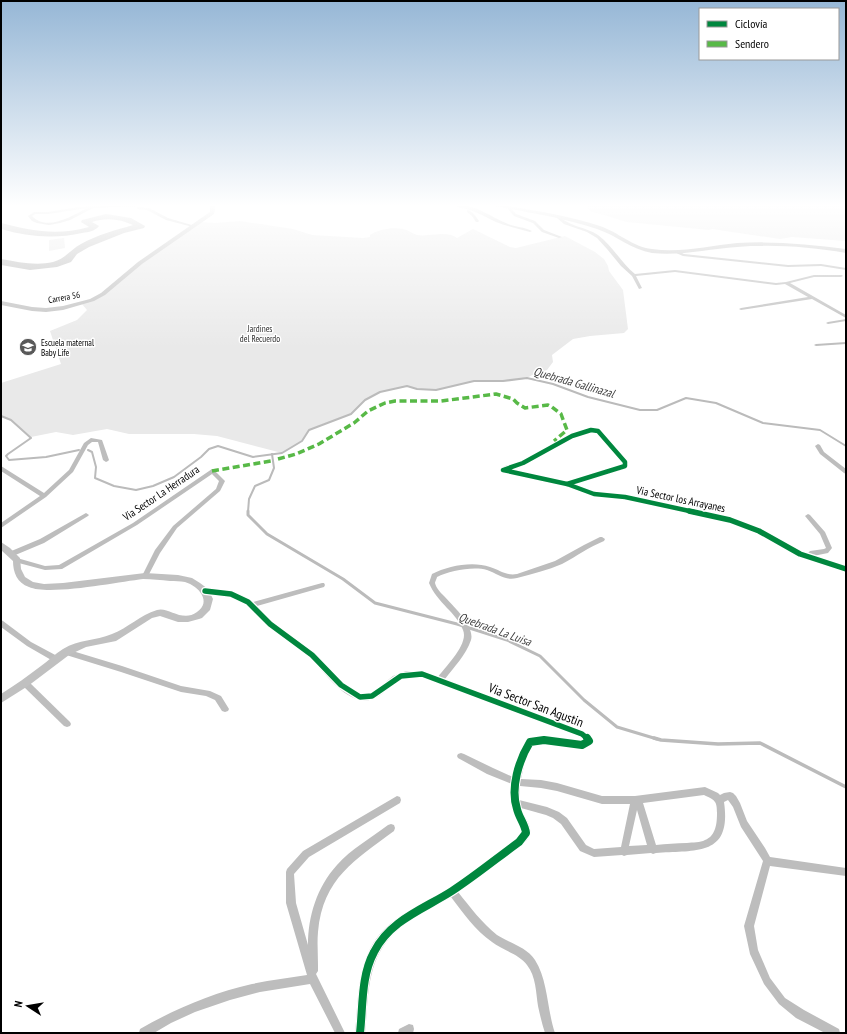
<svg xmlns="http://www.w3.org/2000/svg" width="847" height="1034" font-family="'PT Sans Narrow',sans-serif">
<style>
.green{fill:#e9e9e9}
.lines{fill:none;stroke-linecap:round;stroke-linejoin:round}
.stream-far2{stroke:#bbb;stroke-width:2}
.stream-far1{stroke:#bbb;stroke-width:3}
.stream{stroke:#bbb;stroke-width:3.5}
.river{fill:#bbb;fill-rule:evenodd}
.street{fill:#bdbdbd;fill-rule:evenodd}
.secondary{fill:#c0c0c0;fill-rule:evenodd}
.quiet{stroke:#58b947;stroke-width:3.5;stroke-dasharray:7 3.5;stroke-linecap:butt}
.cycleway-far2-casing{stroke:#fff;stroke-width:6}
.cycleway-far1-casing{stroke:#fff;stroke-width:8}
.cycleway-casing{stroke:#fff;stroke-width:10}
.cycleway-far2{stroke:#00873e;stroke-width:4.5}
.cycleway-far1{stroke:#00873e;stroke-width:5.5}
.cycleway{stroke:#00873e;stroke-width:8}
.labels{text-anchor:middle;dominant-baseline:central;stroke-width:3;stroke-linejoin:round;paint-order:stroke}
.far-street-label{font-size:9px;fill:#000;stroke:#fff}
.far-park-label{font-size:9px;fill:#2e2e2e;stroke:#fff}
.far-poi-label{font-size:9px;fill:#000;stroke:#fff;text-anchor:start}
.street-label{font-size:11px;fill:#000;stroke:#fff}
.water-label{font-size:12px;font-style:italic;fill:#3f3f3f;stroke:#fff}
.near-street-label{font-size:13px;fill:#000;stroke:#fff}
</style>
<rect width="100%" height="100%" fill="#fff"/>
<g class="green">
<polygon points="585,204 846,204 846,241 792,237 780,239 712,229 709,230 627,222 590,211"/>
<path d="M240,221L293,229L312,235L363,238L370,237V235C379,229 393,227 403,229C408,230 413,234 417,235C430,237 446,230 457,238L473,229L510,247L516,248L565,236L595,252L604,259L608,266L609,271L623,290L628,329L624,333L590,336L573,339L552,355L553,362L547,370L534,374L527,378L503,381H474L436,390L417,389L407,386L380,392L365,400L351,414L323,424L310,430L302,441L282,453L217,436L194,434H129L107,429L73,435L56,432L31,437L11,420L1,416V383L61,364L50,331L77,320L87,310L82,304L92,300L199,222L215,223Z"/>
<polygon points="64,238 65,248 49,251 49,240"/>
</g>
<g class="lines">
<g class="stream-far2">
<polyline points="1,416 11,420 31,438 8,454 6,456 9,460 46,457 79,450"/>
<polyline points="88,450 92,452 96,467 95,478 114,486 136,490 153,486 174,477 201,457 209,449 218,446 253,457 282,453 302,441 309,430 351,414 365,400 380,392 407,386 417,389 436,390 474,381 503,381 527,378 553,384 588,397 640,410 657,410 686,398 716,403 763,423 820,430 846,446"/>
<polyline points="248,512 249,499 255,486 269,480 274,468 272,454"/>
</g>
<polyline class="stream-far1" points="248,511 248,515 267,534 343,579 375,603 457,624 507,640 540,656 584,700 617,727 657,739"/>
<polyline class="stream" points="654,738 661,740 718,744 760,743 846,787"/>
<g class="river">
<polygon points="1,204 8,204 1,207"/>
<path d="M106,214L131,218L145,226L144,228L124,233L89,247L77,254L71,262L57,267L30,270L1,265V259C18,262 36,266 53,262C65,259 70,250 81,244C97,235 116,230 133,225C121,219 106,217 92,222L99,226C95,231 89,232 82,233C55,239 28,237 1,229V223C33,231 56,236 89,227L81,222L82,220Z"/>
</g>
<g class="street">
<path d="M148,204H170L168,205L93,208L70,220L60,223L49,225L37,223L32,221L28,216L34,212H48L79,207ZM87,208C72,216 47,232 32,216L35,214H48Z"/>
<path d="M457,205C475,204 491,217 508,224C515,227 525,227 532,231L530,232C518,229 507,226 496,222C482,215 472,209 457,207Z"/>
<polygon points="137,207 149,208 168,218 195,226 193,227 166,220 147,210 137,209"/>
<polygon points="508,207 510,207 516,214 535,221 544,230 562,237 559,238 542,232 533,223 514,216 508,209"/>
<path d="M467,210C472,210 476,217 479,221L478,222H476L472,216L467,212Z"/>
<path d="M557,216H559C570,227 586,227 598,235C613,246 621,263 635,274L675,270L776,283L786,282L814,275H842L843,276L841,277H814L790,283L846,315V318L812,299L741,310L739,309L741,308L808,297L785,284L776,285L675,272L636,276L642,288L639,289L632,276L621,266L607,249L597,238L587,232L564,224L557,218Z"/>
<polygon points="676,251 678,251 684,254 788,265 821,264 846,268 846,270 821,266 788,267 683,256 676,253"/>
<polygon points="846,319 846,321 828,324 826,323 828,322"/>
<polygon points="846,342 846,344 816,346 814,345 816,344"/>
<path d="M591,428L600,430L627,461L628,466L624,469L573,484L595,492L625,495L732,519L761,530L802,552L807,554L810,551L824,549L826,548L820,534L805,516L808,514L810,515L825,532L832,548L828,553L813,556L846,567V571L798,556L757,532L729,522L625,499L594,496L566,486L503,472L500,470L505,466L521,462L570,435L580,431ZM591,432H596L622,462V465L620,467L567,482L508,469L525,464L574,437Z"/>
<polygon points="91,438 102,440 109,460 108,461 106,462 103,460 98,442 92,442 88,445 73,472 46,497 1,528 1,523 40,496 1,471 1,466 44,493 69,470 84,443"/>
<polygon points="818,444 820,445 824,452 846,469 846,474 844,473 820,454 815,446"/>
<polygon points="212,469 214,470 225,481 220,491 177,528 160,553 147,578 143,578 142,576 155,550 173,526 216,489 219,481 212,474 137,525 62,569 45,570 15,562 14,560 15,558 17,558 45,566 59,565 133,523"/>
<polygon points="86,513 89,515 88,516 44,543 13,556 11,556 8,554 9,552 40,539"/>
<path d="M600,537H602L605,539L604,541C589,547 577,556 562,564C548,570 532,574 517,578C505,581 498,574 487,570C473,566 449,571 437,577C437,578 435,582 435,583C436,588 441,593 444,596C453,606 475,626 471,640C466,655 454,667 445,679L589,734L593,741L589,746L582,748L544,743L532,745L526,757L521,779L541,780L557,783L602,796H635L705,787L718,793L720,795L724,793L730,792L733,793L736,796L740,803L747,821L765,848L770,857L846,868V876L770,866L754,926L758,950L770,978L785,998L804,1010L839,1029L840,1033H825L796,1018L779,1004L764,984L750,954L744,926L763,861L741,827L733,807L728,800L724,802C732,857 696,850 656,853L653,854L651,853L627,855L624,856L622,855L594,857L580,851L561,824L553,818L546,815L521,808C523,816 532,825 530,834C529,838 525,842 522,845L458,892C470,907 482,923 497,935C509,943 527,947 535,960C548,980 547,1010 555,1033H545C542,1024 540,1015 538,1006C536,993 536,976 527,965C519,954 502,950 492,942C475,930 463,913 451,897C434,907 416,915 401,927C366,955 369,992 365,1033H355C358,1005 357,975 370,949C386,917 421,906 449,888C472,873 494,855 516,839L522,832C521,824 516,818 513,811C510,802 511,793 512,784L487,774L458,758L457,756L458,754L461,753L464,754L493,768L513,777L519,757L527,740L544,737L582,742L584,740L583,738L579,736L422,677C416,677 409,676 404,678C388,684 380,703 362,700C342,698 324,672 311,658C299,647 285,639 272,629C264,623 258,615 250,608C238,596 222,594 205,593H203L202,591L203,589H205C222,590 240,591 253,602L322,583H324L325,585L324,587L257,606L272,622L315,653L343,683L350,688L360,694L371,693L375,691L393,676L406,671H422L438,677C446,666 469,644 463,630C460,622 453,614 447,608C440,600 433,593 429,583L432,574C448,566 472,561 490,567C500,570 506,576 517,574L555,561L584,545ZM520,786L541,788L557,791L602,804H630L621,847L594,849L586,845L567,818L559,812L547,807L519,800ZM704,795C715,800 717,801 717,813C717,823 716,836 705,840C700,843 693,842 687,843C676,843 666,844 656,845L643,803ZM637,810L647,845L629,846Z"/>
<polygon points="1,620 3,621 31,642 59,657 60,659 59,661 56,662 53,661 27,646 1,627"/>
<polygon points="66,649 122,666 181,686 210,691 221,696 229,709 228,711 225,712 222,711 215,700 206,696 181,692 121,672 63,654 62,652 63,650"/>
<polygon points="25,680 28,681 70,722 71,724 70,726 67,727 64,726 22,685 21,683 22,681"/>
<path d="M397,796L400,797L401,800L400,803L309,857L294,874L296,903L308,945C308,916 317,887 337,865C351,849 371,838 388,825L391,824L394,825L395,828L394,831C355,860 323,878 318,932C317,943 318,954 318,965V971L316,974L345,1033H335L310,984L260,992L230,1000L195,1012L171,1023L154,1033H139L140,1029C175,1009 212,993 252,984C270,980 289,978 307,975L286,903V872L287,869L303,851Z"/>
<polygon points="409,1024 413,1025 414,1029 413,1033 398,1033 399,1029"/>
</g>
<g class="secondary">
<polygon points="210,204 214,204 215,210 214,214 142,264 105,295 94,301 63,310 46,312 32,311 1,305 1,301 32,307 46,308 63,306 90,299 101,293 138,262 210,212"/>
<path d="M488,204H496C531,210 566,215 600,226C618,232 633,247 652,249C680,253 709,246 737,243C774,241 810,244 846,249V253C810,247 774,244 737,247C709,249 680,256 652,253C632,250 616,235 597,229C562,217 526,212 490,205Z"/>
<path d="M1,542L10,548L20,558L21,569L25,577L33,582L44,584L63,583L145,573L178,575L192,578L200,583L208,589L213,599L210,610L202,618L199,619L188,622H178L160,616L152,618L116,641L86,647L69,655L28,686L1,703V694C15,685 28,676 41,666C48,661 55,654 63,649C79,639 95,641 112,634C128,628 140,615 157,610C168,606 182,623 197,612C212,602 199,586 185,582C180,581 175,581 170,581C161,580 152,579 143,579C118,582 49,596 29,587C17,583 13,572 13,561L1,550Z"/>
</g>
<g class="quiet">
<polyline points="278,459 296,454 319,444 354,423 368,411 385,403 395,401 441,401 496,394 513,399 517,403 525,408 548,405 552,407 561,414 567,430 554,441"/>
<polyline points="212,471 271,461"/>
</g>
<defs>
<g id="cycleway-far2">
<polygon points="591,430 598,431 625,462 625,466 567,484 503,470 523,463 572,436"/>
<polyline points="567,484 594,494 625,497 694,512"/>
</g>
<g id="cycleway-far1">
<polyline points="689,511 730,520 759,531 800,554 846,569"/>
<polyline points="205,591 231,594 248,602 270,624 312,655 341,685 360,697 372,696 401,676 422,674 582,734 588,739"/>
</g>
<path id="cycleway" d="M360,1033C363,1006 361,976 374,952C390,920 424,909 452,891C475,876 497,858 519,842L526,833C525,824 519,818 517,809C510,788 519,760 530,742L544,740L582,745L589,741L587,738"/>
</defs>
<use href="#cycleway-far2" class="cycleway-far2-casing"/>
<use href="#cycleway-far1" class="cycleway-far1-casing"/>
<use href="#cycleway" class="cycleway-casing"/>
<use href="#cycleway-far2" class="cycleway-far2"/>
<use href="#cycleway-far1" class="cycleway-far1"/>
<use href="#cycleway" class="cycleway"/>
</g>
<linearGradient id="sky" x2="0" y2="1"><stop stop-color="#96b7d6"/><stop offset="0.59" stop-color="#fff"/><stop offset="1" stop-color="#fff" stop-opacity="0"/></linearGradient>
<rect width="847" height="348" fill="url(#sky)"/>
<defs>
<symbol id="school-disc" viewBox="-11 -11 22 22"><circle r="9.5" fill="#595959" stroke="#fff"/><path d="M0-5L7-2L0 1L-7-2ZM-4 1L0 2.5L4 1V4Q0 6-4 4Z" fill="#fff"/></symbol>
</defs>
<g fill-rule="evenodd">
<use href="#school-disc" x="18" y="337" width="20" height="20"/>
</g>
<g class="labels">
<g class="far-street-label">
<text transform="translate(64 297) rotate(-10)">Carrera 56</text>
</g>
<g class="far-park-label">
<text x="260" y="328">Jardines<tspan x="260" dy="10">del Recuerdo</tspan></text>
</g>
<g class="far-poi-label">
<text x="41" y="342">Escuela maternal<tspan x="41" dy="10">Baby Life</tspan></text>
</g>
<g class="street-label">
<text transform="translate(161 493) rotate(-34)">Via Sector La Herradura</text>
<text transform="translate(681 499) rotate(12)">Via Sector los Arrayanes</text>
</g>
<g class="water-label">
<text transform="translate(574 382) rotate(16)">Quebrada Gallinazal</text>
<text transform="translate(495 629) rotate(20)">Quebrada La Luisa</text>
</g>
<g class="near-street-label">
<text transform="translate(536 705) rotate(21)">Via Sector San Agustin</text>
</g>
</g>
<rect width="847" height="1034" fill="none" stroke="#000000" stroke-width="4"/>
<rect x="699" y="8" width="140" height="52" fill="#ffffff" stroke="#999999"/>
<rect x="707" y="21" width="20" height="6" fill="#00873e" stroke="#999999"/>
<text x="735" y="28" font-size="12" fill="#000000">Ciclovía</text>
<rect x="707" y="41" width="20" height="6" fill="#58b947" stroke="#999999"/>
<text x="735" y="48" font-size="12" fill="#000000">Sendero</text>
<g transform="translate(28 1006) rotate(282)" stroke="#ffffff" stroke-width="3" paint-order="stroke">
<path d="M0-3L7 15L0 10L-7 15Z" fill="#000000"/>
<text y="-6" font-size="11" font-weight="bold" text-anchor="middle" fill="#000000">N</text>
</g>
</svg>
